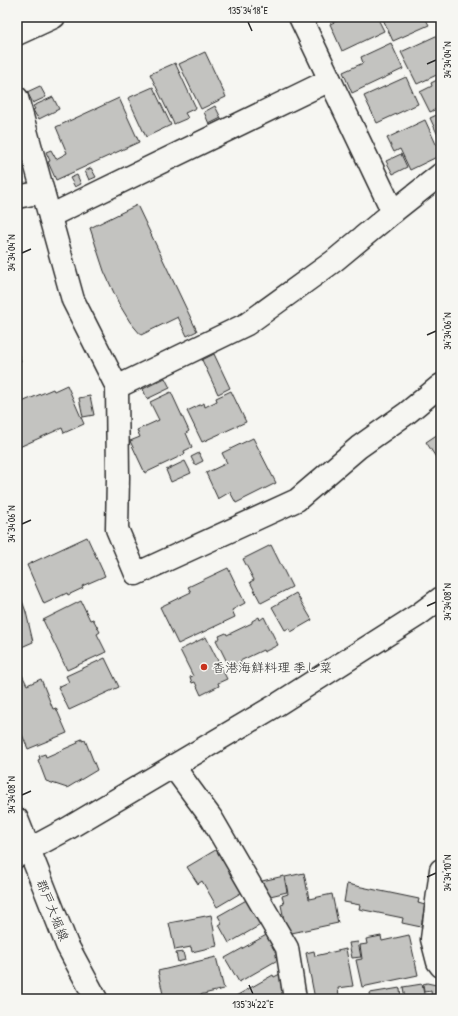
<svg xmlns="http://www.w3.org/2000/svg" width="458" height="1016" font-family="'Patrick Hand','Klee One',sans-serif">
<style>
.building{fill:#c3c3c0;stroke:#2b2b2b}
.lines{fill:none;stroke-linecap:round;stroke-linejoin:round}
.minor-casing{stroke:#2b2b2b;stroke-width:25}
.major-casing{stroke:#2b2b2b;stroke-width:25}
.minor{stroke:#f6f6f2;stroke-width:22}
.major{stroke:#f6f6f2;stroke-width:22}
.ticks{fill:none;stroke:#2b2b2b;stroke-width:1.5}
.poi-dot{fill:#c8321e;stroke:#f6f6f2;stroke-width:1.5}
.labels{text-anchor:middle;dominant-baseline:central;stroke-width:3;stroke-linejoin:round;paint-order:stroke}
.poi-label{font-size:13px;fill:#2b2b2b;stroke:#f6f6f2;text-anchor:start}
.street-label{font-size:13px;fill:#2b2b2b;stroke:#f6f6f2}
.neatline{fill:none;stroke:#2b2b2b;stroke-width:1.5}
.ticks-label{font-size:10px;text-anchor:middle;fill:#2b2b2b}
</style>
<rect width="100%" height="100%" fill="#f6f6f2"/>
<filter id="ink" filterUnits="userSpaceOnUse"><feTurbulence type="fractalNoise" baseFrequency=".025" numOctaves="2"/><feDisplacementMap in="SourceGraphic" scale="8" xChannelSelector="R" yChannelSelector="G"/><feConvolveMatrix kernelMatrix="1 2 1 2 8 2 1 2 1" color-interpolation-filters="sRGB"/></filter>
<g filter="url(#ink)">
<g class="building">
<polygon points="345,17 377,17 384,31 342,51 330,24"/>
<polygon points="382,17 427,17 425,18 429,25 393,41"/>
<polygon points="438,35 441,42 441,73 417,84 401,52"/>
<polygon points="391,43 403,69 352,93 343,72 363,63 361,57"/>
<polygon points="205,52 226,97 201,109 179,64"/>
<polygon points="175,63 196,108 185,113 188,118 174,124 150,74"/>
<polygon points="406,77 418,104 377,123 364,96"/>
<polygon points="441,78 441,107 430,112 420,92 432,86 431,83"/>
<polygon points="40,86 46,97 33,103 27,92"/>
<polygon points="153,87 171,125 146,137 128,98"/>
<polygon points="53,97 59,109 39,119 38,117 37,117 33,110 35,109 33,106"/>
<polygon points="119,98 139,142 56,180 48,162 50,161 46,152 51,150 56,159 67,153 56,127"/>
<polygon points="215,106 221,118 209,124 204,112"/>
<polygon points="441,113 441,142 430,118"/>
<polygon points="425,120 441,155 410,170 400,149 394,152 387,138"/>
<polygon points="401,154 407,167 393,174 386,161"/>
<polygon points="17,158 21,181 17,182"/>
<polygon points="91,168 96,177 89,180 85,171"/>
<polygon points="77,175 81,184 75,187 70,178"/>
<polygon points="137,205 197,331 187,336 178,317 141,335 130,322 119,304 104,271 90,228"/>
<polygon points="17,354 18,354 21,361 17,362"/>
<polygon points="214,354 230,388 218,394 202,360"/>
<polygon points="165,378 170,388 147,399 143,389"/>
<polygon points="67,385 84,424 64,433 62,428 17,448 17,404 53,389 54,391"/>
<polygon points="231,391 246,422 202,442 187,411 204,403 205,407 217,401 216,398"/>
<polygon points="171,392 189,431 186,433 192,447 184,451 185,454 145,473 130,441 140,437 137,430 159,420 150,402"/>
<polygon points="90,396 94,415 83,417 79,398"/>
<polygon points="441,432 441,465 426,442"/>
<polygon points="253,438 276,483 236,503 230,492 218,499 206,473 227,463 222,453"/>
<polygon points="199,453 203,461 195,465 191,457"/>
<polygon points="185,461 191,473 171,482 166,470"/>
<polygon points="87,537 105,576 82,586 83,588 68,595 67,593 44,604 27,565"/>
<polygon points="271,545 292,587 261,603 250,582 254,580 243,559"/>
<polygon points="228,568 245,603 232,610 235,617 178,644 160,607 191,592 188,587"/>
<polygon points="296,593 312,620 291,632 289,628 285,630 272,607"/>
<polygon points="21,598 26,612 33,642 17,649 17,600"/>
<polygon points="81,601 90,620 93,619 100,632 97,634 106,652 67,670 43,620"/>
<polygon points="259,617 260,620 264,617 278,645 264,652 263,650 240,661 241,663 230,668 216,640 220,638 219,636 226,633 227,635 252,623 252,621"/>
<polygon points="206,637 227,679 218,683 219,686 201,695 195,682 192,683 190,677 193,676 180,650"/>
<polygon points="105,658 119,687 69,710 58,687 69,682 66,676"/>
<polygon points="22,675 27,685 41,679 53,709 56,708 67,733 28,749 21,732 19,733 17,727 17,677"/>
<polygon points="82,739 82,741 85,740 97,770 67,788 46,781 38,760 40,759 39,756 45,754 46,757 78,743 77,741"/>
<polygon points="219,848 244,891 217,907 202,881 198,884 187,867"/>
<polygon points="304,873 309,899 332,894 338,923 287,934 281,905 284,904 282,896 288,894 285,877"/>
<polygon points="284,876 287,892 266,897 262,881"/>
<polygon points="347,884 419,899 418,903 425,905 421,927 402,923 403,918 359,909 360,905 344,902"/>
<polygon points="250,898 264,923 229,943 219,925 222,923 218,916"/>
<polygon points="211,915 217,946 192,952 191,947 175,950 169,923"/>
<polygon points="270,933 281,958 239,982 225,958"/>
<polygon points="409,935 418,975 362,987 356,960 362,959 360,945 367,944 366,939 381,936 382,941"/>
<polygon points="358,942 361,957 352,958 349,943"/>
<polygon points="346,949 353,986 338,988 339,996 326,999 315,999 306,953 314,951 315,956"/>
<polygon points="183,952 185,960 178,962 176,953"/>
<polygon points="216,957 224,989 183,999 164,999 158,971"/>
<polygon points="280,974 286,985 281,987 287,998 285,999 238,999 236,996 273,975 274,977"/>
<polygon points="427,983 441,986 441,999 432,999 431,991 424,992 423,984"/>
<polygon points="422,984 425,999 405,999 403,987"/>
<polygon points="400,988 401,999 371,999 370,993"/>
</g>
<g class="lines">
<defs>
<g id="minor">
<polyline points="300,17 393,212"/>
<polyline points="17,34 54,17"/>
<polyline points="17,98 73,300 117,387 118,478 117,529 136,574 297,500 359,447 407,413 441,385"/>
<polyline points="17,197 43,192"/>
<polyline points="50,216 330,80"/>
<polyline points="117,387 247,324 334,261 393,212 441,174"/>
<polyline points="173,766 212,819 287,948 295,999"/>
<polyline points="17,856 67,829 275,706 418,615 441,598"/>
<polyline points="441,870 432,939 438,962 441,966"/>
</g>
<polyline id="major" points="17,819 67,945 96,999"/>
</defs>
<use href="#minor" class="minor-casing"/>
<use href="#major" class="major-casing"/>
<use href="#minor" class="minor"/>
<use href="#major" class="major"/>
</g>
</g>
<path class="ticks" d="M248,22L252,31M427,64L436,60M22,253L31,249M427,335L436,331M22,524L31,520M427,606L436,602M22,795L31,791M427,877L436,873M249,985L253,994"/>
<circle class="poi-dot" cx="204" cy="667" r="4"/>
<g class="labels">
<g class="poi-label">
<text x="212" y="667">香港海鮮料理 季し菜</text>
</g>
<g class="street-label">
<text transform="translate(53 910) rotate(68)">郡戸大堀線</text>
</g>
</g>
<rect width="458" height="1016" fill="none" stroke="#f6f6f2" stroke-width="44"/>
<rect x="22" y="22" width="414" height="972" class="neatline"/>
<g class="ticks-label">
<text x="248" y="14">135°34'18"E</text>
<text transform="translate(447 60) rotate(-90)" y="4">34°34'04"N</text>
<text transform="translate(11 253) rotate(-90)" y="4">34°34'04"N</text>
<text transform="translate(447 331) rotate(-90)" y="4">34°34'06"N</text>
<text transform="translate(11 524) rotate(-90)" y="4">34°34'06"N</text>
<text transform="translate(447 602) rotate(-90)" y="4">34°34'08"N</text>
<text transform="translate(11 795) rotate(-90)" y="4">34°34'08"N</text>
<text transform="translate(447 873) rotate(-90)" y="4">34°34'10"N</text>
<text x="253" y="1008">135°34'22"E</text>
</g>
</svg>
